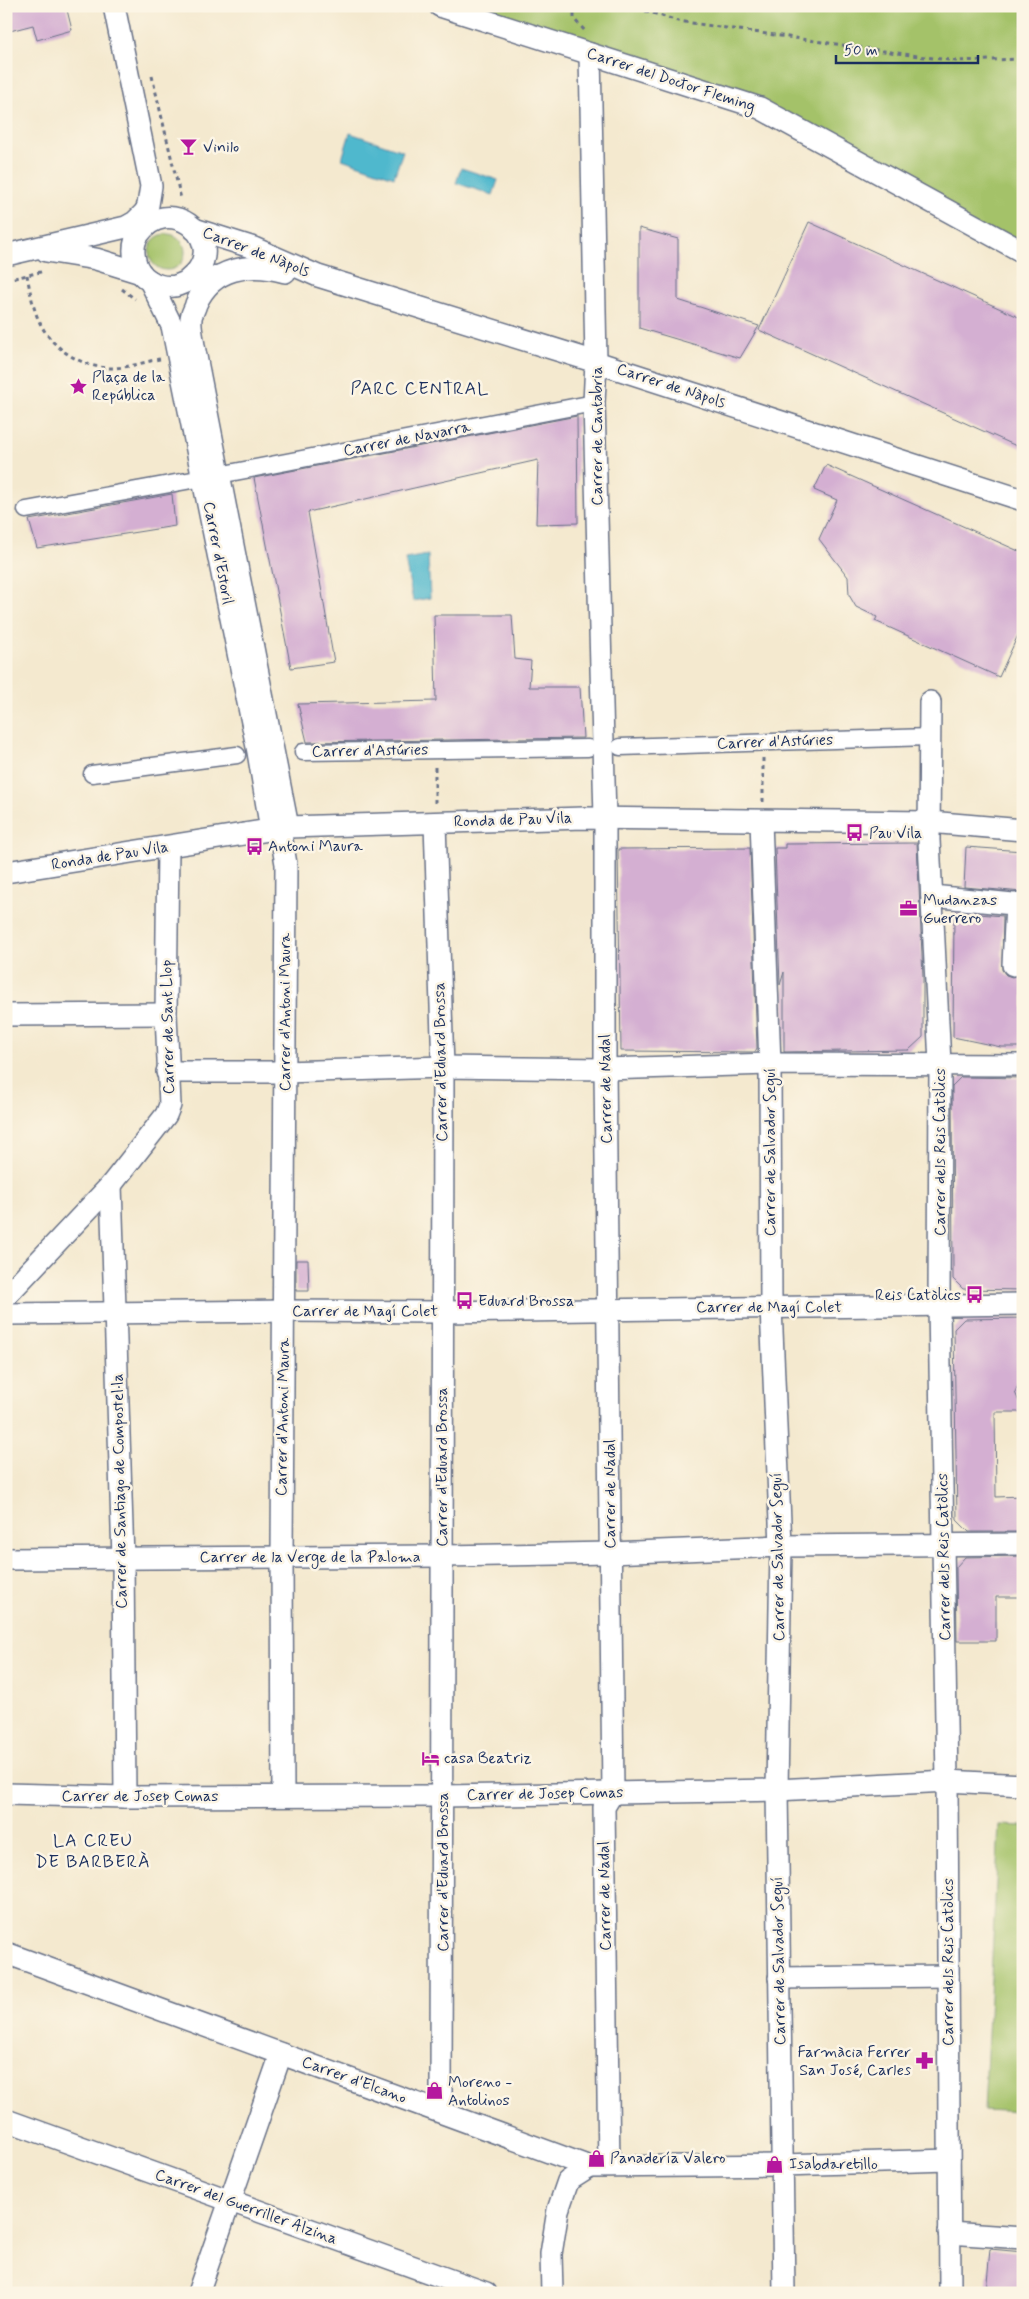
<svg xmlns="http://www.w3.org/2000/svg" width="1029" height="2299" font-family="Mynerve,sans-serif">
<style>
.green{fill:#a4c269;stroke:#607864}
.water{fill:#4fb8cd;stroke:#357496}
.building{fill:#d4afd2}
.lines{fill:none;stroke-linecap:round;stroke-linejoin:round}
.pedestrian-casing{stroke:#677086;stroke-width:19}
.minor-casing{stroke:#677086;stroke-width:24}
.path{stroke:#677086;stroke-width:3;stroke-dasharray:4 4;stroke-linecap:butt}
.pedestrian{stroke:#fff;stroke-width:16}
.minor{stroke:#fff;stroke-width:21}
.labels{text-anchor:middle;dominant-baseline:central;stroke-width:5;stroke-linejoin:round;paint-order:stroke}
.street-label{font-size:16px;fill:#1b2f5e;stroke:#fcf5e5}
.poi-label{font-size:16px;fill:#1b2f5e;stroke:#fcf5e5;text-anchor:start}
.neighbourhood-label{font-size:18px;letter-spacing:1px;fill:#1b2f5e;stroke:#fcf5e5}
</style>
<rect width="100%" height="100%" fill="#fcf5e5"/>
<filter id="ink" filterUnits="userSpaceOnUse"><feTurbulence type="fractalNoise" baseFrequency=".02" numOctaves="2"/><feDisplacementMap in="SourceGraphic" scale="10" xChannelSelector="R" yChannelSelector="G"/><feConvolveMatrix kernelMatrix="1 2 1 2 8 2 1 2 1" color-interpolation-filters="sRGB"/></filter>
<filter id="wash" filterUnits="userSpaceOnUse"><feTurbulence type="fractalNoise" baseFrequency=".0096" numOctaves="4" result="noise"/><feDisplacementMap in="SourceGraphic" scale="20" xChannelSelector="R" yChannelSelector="G"/><feGaussianBlur stdDeviation="1.12" result="paint"/><feColorMatrix in="noise" values="0 0 0 0 0 0 0 0 0 0 0 0 0 0 0 0 0 1.4 0 .05"/><feComposite in="paint" operator="in"/></filter>
<g filter="url(#wash)">
<rect width="100%" height="100%" fill="#f4e9cf"/>
<g class="green">
<polygon points="440,6 1023,6 1023,252 760,108"/>
<circle cx="167" cy="252" r="18"/>
<polygon points="999,1825 1023,1826 1023,2112 984,2110"/>
</g>
<g class="water">
<polygon points="350,133 403,151 394,177 342,159"/>
<polygon points="461,168 498,180 493,195 456,183"/>
<polygon points="428,555 430,598 413,601 405,559"/>
</g>
<g id="blocks">
<g class="building">
<polygon points="6,6 66,6 72,30 37,40 33,25 6,32"/>
<polygon points="809,222 1023,319 1023,449 759,330"/>
<polygon points="639,228 678,239 678,300 759,326 740,358 639,328"/>
<polygon points="577,416 578,523 536,524 538,460 308,512 334,662 291,668 254,478"/>
<polygon points="826,465 1023,553 1023,624 999,677 875,621 877,617 856,607 849,595 848,577 819,539 837,500 814,490"/>
<polygon points="172,494 175,526 37,548 29,520"/>
<polygon points="434,615 512,615 515,659 531,661 529,687 580,687 583,738 307,742 298,704 436,701"/>
<polygon points="917,843 923,978 923,1037 909,1050 784,1052 784,972 780,985 775,848 785,848 785,844"/>
<polygon points="966,847 1023,851 1023,892 964,887"/>
<polygon points="750,848 757,1048 755,1052 621,1051 618,849"/>
<polygon points="954,912 1003,916 1002,970 1006,975 1012,977 1023,973 1023,1047 1001,1047 953,1037"/>
<polygon points="961,1077 1023,1078 1023,1290 963,1289 953,1279 952,1086"/>
<polygon points="296,1260 308,1260 309,1291 296,1291"/>
<polygon points="1023,1318 1023,1374 1015,1392 1023,1412 995,1412 996,1497 1023,1496 1023,1532 969,1532 957,1520 954,1329 964,1319"/>
<polygon points="1023,1556 1023,1597 996,1597 996,1641 957,1641 956,1567 965,1557"/>
<polygon points="990,2249 1023,2252 1023,2293 986,2293"/>
</g>
</g>
</g>
<g filter="url(#ink)">
<use href="#blocks" fill-opacity="0" stroke="#677086" stroke-width="1"/>
<g class="lines">
<defs>
<g id="pedestrian">
<polyline points="219,475 594,403"/>
<polyline points="26,510 203,478"/>
<polyline points="620,747 929,737"/>
<polyline points="303,752 588,748"/>
<polyline points="92,774 237,755"/>
</g>
<g id="minor">
<polyline points="114,6 151,186 148,205 137,235"/>
<polyline points="440,6 760,108 1023,252"/>
<polyline points="590,54 596,362 594,403 605,818 605,1069 613,1792 604,1807 609,2166"/>
<polyline points="194,229 254,248 318,276 596,362 1023,500"/>
<polyline points="46,251 96,259 141,273"/>
<polyline points="6,255 126,227 135,222 145,212"/>
<path d="M285,272C250,262 212,267 196,304C195,309 191,314 191,319C190,327 193,338 194,346L288,827"/>
<polyline points="150,281 172,326 258,752 271,830"/>
<path d="M187,281C190,278 195,274 198,270C223,235 167,194 139,234C133,242 133,251 135,260C138,278 158,289 175,286C180,285 184,282 189,281C200,279 209,278 219,276"/>
<polyline points="930,702 929,840 940,1064 939,1306 947,1781 950,2293"/>
<polyline points="761,821 770,1064 771,1307 781,1546 777,1790 784,2293"/>
<polyline points="435,823 443,1067 441,2110"/>
<polyline points="280,829 286,864 282,1557 283,1796"/>
<polyline points="6,872 288,827 584,818 929,822 1023,830"/>
<polyline points="932,896 1023,905"/>
<polyline points="1013,965 1016,904"/>
<polyline points="6,1015 166,1014"/>
<polyline points="167,1072 284,1072 443,1067 605,1069 770,1064 1023,1065"/>
<polyline points="111,1185 123,1558 125,1797"/>
<polyline points="6,1296 111,1185 166,1115 170,1105 166,1014 168,847"/>
<polyline points="6,1314 285,1311 442,1312 1023,1304"/>
<polyline points="6,1559 443,1556 610,1553 781,1546 1023,1544"/>
<polyline points="6,1794 125,1797 443,1796 777,1790 947,1781 1023,1785"/>
<polyline points="6,1953 590,2167 783,2165 949,2160"/>
<polyline points="779,1978 948,1976"/>
<polyline points="6,2120 486,2293"/>
<polyline points="949,2233 1023,2238"/>
<polyline points="198,2293 281,2054"/>
<polyline points="552,2293 551,2254 558,2210 568,2181 590,2167"/>
</g>
</defs>
<use href="#pedestrian" class="pedestrian-casing"/>
<use href="#minor" class="minor-casing"/>
<g class="path">
<polyline points="574,6 574,19 585,31"/>
<polyline points="630,6 678,21 918,56 956,61 1023,59"/>
<polyline points="152,76 181,199"/>
<path d="M27,275C30,291 33,309 40,323C52,348 80,366 107,368C125,369 143,362 160,359"/>
<polyline points="6,280 45,271"/>
<polyline points="122,289 135,299"/>
<polyline points="763,758 763,802"/>
<polyline points="435,803 435,766"/>
</g>
<use href="#pedestrian" class="pedestrian"/>
<use href="#minor" class="minor"/>
</g>
</g>
<defs>
<symbol id="bar-bare" viewBox="-9 -9 18 18"><path d="M-6-5H6L.8 .8V4.5H3.5V6h-7V4.5H-.8V.8Z" fill="#b5179e" stroke="#fcf5e5" stroke-width="2.5" paint-order="stroke"/></symbol>
<symbol id="sight-bare" viewBox="-9 -9 18 18"><path d="M0-6L1.8-2.2L6-1.7L2.9 1.2L3.7 5.4L0 3.3L-3.7 5.4L-2.9 1.2L-6-1.7L-1.8-2.2Z" fill="#b5179e" stroke="#fcf5e5" stroke-width="2.5" paint-order="stroke"/></symbol>
<symbol id="bus-bare" viewBox="-9 -9 18 18"><path d="M-5-6H5V4H4V6H2V4H-2V6H-4V4H-5ZM-3.5-4V0h7V-4ZM-3.5 1.2v1.5H-2V1.2ZM2 1.2v1.5H3.5V1.2Z" fill="#b5179e" stroke="#fcf5e5" stroke-width="2.5" paint-order="stroke"/></symbol>
<symbol id="office-bare" viewBox="-9 -9 18 18"><path d="M-6-3h4V-5.5h4V-3h4V5H-6ZM-1-4.5V-3h2v-1.5ZM-6 0V1H6V0Z" fill="#b5179e" stroke="#fcf5e5" stroke-width="2.5" paint-order="stroke"/></symbol>
<symbol id="hotel-bare" viewBox="-9 -9 18 18"><path d="M-6-4.5h1.5V1H6V5H4.5V3h-9V5H-6ZM-4 0a1.8 1.8 0 1 1 3.6 0ZM.5 0V-2.5h3Q6-2.5 6 0Z" fill="#b5179e" stroke="#fcf5e5" stroke-width="2.5" paint-order="stroke"/></symbol>
<symbol id="pharmacy-bare" viewBox="-9 -9 18 18"><path d="M-2-6h4v4h4v4h-4v4h-4v-4h-4v-4h4Z" fill="#b5179e" stroke="#fcf5e5" stroke-width="2.5" paint-order="stroke"/></symbol>
<symbol id="shop-bare" viewBox="-9 -9 18 18"><path d="M-5-2.5h2.3a2.7 3.5 0 0 1 5.4 0H5L5.5 6h-11ZM-1.5-2.5h3a1.5 2.3 0 0 0-3 0Z" fill="#b5179e" stroke="#fcf5e5" stroke-width="2.5" paint-order="stroke"/></symbol>
</defs>
<g fill-rule="evenodd">
<use href="#bar-bare" x="176" y="134" width="25" height="25"/>
<use href="#sight-bare" x="66" y="374" width="25" height="25"/>
<use href="#bus-bare" x="842" y="820" width="25" height="25"/>
<use href="#bus-bare" x="242" y="834" width="25" height="25"/>
<use href="#office-bare" x="896" y="896" width="25" height="25"/>
<use href="#bus-bare" x="962" y="1282" width="25" height="25"/>
<use href="#bus-bare" x="452" y="1288" width="25" height="25"/>
<use href="#hotel-bare" x="418" y="1746" width="25" height="25"/>
<use href="#pharmacy-bare" x="912" y="2048" width="25" height="25"/>
<use href="#shop-bare" x="422" y="2078" width="25" height="25"/>
<use href="#shop-bare" x="584" y="2146" width="25" height="25"/>
<use href="#shop-bare" x="762" y="2152" width="25" height="25"/>
</g>
<g class="labels">
<g class="street-label">
<text transform="translate(671 80) rotate(18)">Carrer del Doctor Fleming</text>
<text transform="translate(256 252) rotate(21)">Carrer de Nàpols</text>
<text transform="translate(671 386) rotate(18)">Carrer de Nàpols</text>
<text transform="translate(597 436) rotate(-90)">Carrer de Cantabria</text>
<text transform="translate(407 439) rotate(-11)">Carrer de Navarra</text>
<text transform="translate(218 553) rotate(79)">Carrer d'Estoril</text>
<text transform="translate(775 742) rotate(-2)">Carrer d'Astúries</text>
<text transform="translate(370 751) rotate(-1)">Carrer d'Astúries</text>
<text transform="translate(513 820) rotate(-2)">Ronda de Pau Vila</text>
<text transform="translate(110 856) rotate(-9)">Ronda de Pau Vila</text>
<text transform="translate(285 1012) rotate(-90)">Carrer d'Antoni Maura</text>
<text transform="translate(168 1027) rotate(-91)">Carrer de Sant Llop</text>
<text transform="translate(441 1062) rotate(-91)">Carrer d'Eduard Brossa</text>
<text transform="translate(606 1089) rotate(-91)">Carrer de Nadal</text>
<text transform="translate(770 1152) rotate(-90)">Carrer de Salvador Seguí</text>
<text transform="translate(940 1152) rotate(-90)">Carrer dels Reis Catòlics</text>
<text x="769" y="1307">Carrer de Magí Colet</text>
<text x="365" y="1311">Carrer de Magí Colet</text>
<text transform="translate(283 1417) rotate(-89)">Carrer d'Antoni Maura</text>
<text transform="translate(442 1467) rotate(-90)">Carrer d'Eduard Brossa</text>
<text transform="translate(120 1491) rotate(-91)">Carrer de Santiago de Compostel·la</text>
<text transform="translate(610 1494) rotate(-90)">Carrer de Nadal</text>
<text x="310" y="1557">Carrer de la Verge de la Paloma</text>
<text transform="translate(778 1557) rotate(-91)">Carrer de Salvador Seguí</text>
<text transform="translate(944 1557) rotate(-91)">Carrer dels Reis Catòlics</text>
<text transform="translate(545 1794) rotate(-1)">Carrer de Josep Comas</text>
<text x="140" y="1796">Carrer de Josep Comas</text>
<text transform="translate(443 1872) rotate(-90)">Carrer d'Eduard Brossa</text>
<text transform="translate(605 1896) rotate(-91)">Carrer de Nadal</text>
<text transform="translate(779 1961) rotate(-91)">Carrer de Salvador Seguí</text>
<text transform="translate(948 1962) rotate(-90)">Carrer dels Reis Catòlics</text>
<text transform="translate(354 2080) rotate(20)">Carrer d'Elcano</text>
<text transform="translate(246 2207) rotate(20)">Carrer del Guerriller Alzina</text>
</g>
<g class="poi-label">
<text x="203" y="147">Vinilo</text>
<text x="92" y="377">Plaça de la<tspan x="92" dy="18">República</tspan></text>
<text x="869" y="833">Pau Vila</text>
<text x="268" y="846">Antoni Maura</text>
<text x="923" y="900">Mudanzas<tspan x="923" dy="18">Guerrero</tspan></text>
<text x="961" y="1295" text-anchor="end">Reis Catòlics</text>
<text x="478" y="1301">Eduard Brossa</text>
<text x="444" y="1758">casa Beatriz</text>
<text x="911" y="2052" text-anchor="end">Farmàcia Ferrer<tspan x="911" dy="18">San José, Carles</tspan></text>
<text x="448" y="2082">Moreno -<tspan x="448" dy="18">Antolinos</tspan></text>
<text x="610" y="2158">Panadería Valero</text>
<text x="789" y="2164">Isabdaretillo</text>
</g>
<g class="neighbourhood-label">
<text x="420" y="389">PARC CENTRAL</text>
<text x="93" y="1841">LA CREU<tspan x="93" dy="21">DE BARBERÀ</tspan></text>
</g>
</g>
<rect width="1029" height="2299" fill="none" stroke="#fcf5e5" stroke-width="25"/>
<path d="M836 55v8h142v-8" fill="none" stroke="#1b2f5e" stroke-width="2.5"/>
<text x="844" y="55" font-size="15" fill="#1b2f5e" stroke="#fcf5e5" stroke-width="4" paint-order="stroke">50 m</text>
</svg>
